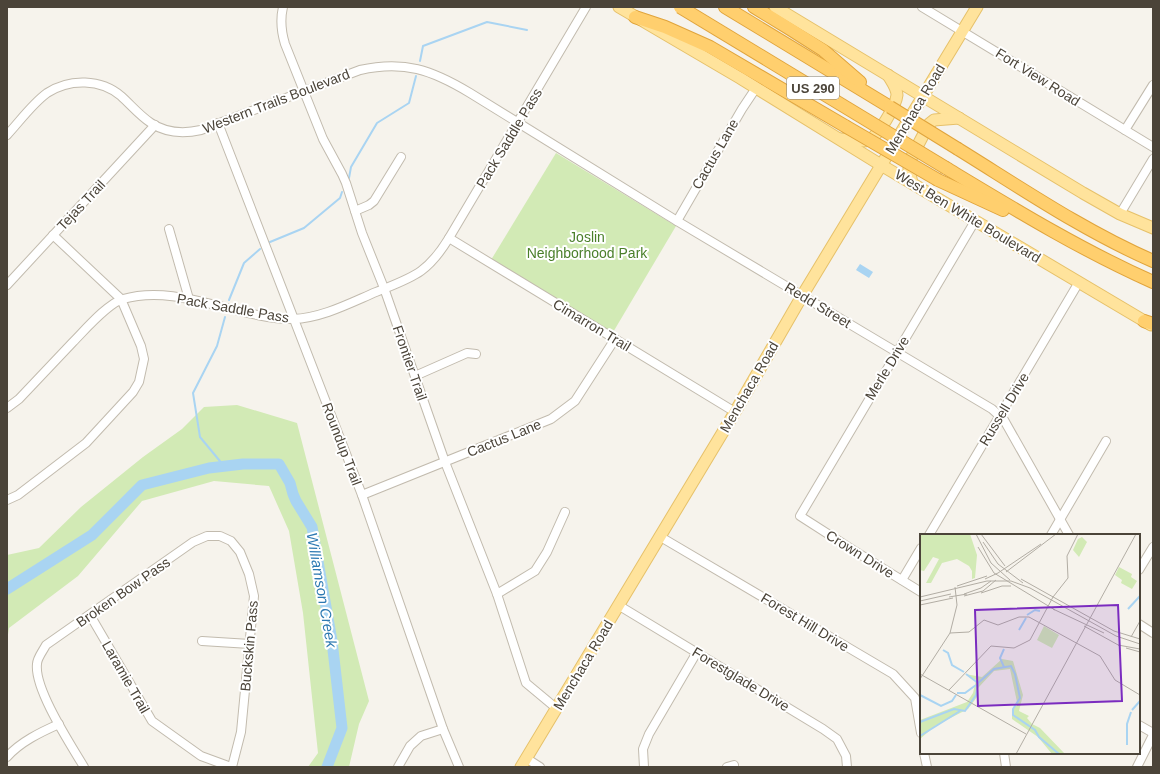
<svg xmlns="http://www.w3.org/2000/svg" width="1160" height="774" font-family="Helvetica,sans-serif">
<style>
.green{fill:#d2eab5}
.water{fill:#a9d4f2}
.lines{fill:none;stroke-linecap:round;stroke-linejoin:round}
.stream{stroke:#a9d4f2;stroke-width:2}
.river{stroke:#a9d4f2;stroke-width:11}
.minor-casing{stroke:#c2bbae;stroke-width:10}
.major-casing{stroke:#e6c16a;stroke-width:13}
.highway-casing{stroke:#e0a43c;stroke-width:14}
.minor{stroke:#fff;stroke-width:8}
.major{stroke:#ffe39c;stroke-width:11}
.highway{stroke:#ffcf6e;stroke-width:12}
.highway-bridge-casing{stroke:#e0a43c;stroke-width:14;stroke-linecap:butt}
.highway-bridge{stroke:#ffcf6e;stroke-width:12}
.labels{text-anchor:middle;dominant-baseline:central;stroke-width:4;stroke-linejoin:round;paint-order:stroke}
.shield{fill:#fff;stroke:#817c74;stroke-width:1}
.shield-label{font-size:13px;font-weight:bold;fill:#4b4439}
.street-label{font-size:14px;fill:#4b4439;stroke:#fff}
.park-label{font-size:14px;fill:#4a7f2a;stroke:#fff}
.water-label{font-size:15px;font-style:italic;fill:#2e7ab2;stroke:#fff}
.inset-river{fill:none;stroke:#a9d4f2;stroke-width:2}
.inset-road{fill:none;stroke:#b2ada4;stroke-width:1}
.view{fill:#7b2cbf;fill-opacity:0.15;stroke:#7b2cbf;stroke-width:2}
.inset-edge{fill:none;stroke:#4b4439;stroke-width:2}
</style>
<rect width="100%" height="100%" fill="#f6f3ec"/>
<g class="green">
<polygon points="556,153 676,226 612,334 491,260"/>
<polygon points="237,405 297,423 369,701 359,724 349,767 308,767 318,753 303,613 289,531 269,486 214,481 142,501 78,576 9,628 7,641 7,555 39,548 81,507 143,457 182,429 204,407"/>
</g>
<polygon class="water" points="860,264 873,272 869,278 856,270"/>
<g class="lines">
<g class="stream">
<polyline points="420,61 423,46 487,22 527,30"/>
<polyline points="349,178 351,167 377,123 409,103 416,76"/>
<polyline points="270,242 304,228 340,198 342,192"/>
<polyline points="229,300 244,263 260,249"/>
<polyline points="224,466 200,437 193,393 217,346 225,317"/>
</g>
<polyline class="river" points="7,589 92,535 142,485 209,468 243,464 279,464 290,483 293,494 296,501 312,527 332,641 342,728 327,767"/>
<defs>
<g id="minor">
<path d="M283,7C280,20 281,31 285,44L323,139L342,174L346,183L362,233L384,288L445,462L497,594L526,683L556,708"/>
<polyline points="922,7 1153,147"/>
<polyline points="218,123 362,495 443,729 459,767"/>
<polyline points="1125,130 1153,85"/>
<path d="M7,135C20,121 32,104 47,93C70,78 101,79 121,96C131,105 140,116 151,123C166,133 183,134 201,130L360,70C404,60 432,70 470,93L677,221L992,409L1004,420L1069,535"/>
<polyline points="355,211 369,205 374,201 401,157"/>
<polyline points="1120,214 1153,159"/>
<polyline points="677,221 742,109 756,88"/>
<polyline points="169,229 189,299"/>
<polyline points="449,238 735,412"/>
<polyline points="7,285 155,125"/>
<polyline points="415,376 467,353 476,354"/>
<path d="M7,408L19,399C37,380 55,361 73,342C84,331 108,303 123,299C178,283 237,319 293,319C322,318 350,303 376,292C413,277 427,274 449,238L586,7"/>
<polyline points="362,495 551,419 575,401 615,339"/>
<polyline points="7,500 18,495 86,443 133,392 139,382 144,359 141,346 121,299 53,235"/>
<polyline points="929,535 1079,282"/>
<polyline points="1051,535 1106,441"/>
<polyline points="659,536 893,674 915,698 921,733"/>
<polyline points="1139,570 1153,547"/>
<polyline points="902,580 921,548"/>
<polyline points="921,592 853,550 800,516 975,221"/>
<polyline points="497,594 535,571 547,552 565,512"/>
<polyline points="618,605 823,729 837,739 846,756 847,767"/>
<polyline points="90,615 152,721 201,756 231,767"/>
<polyline points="1139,624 1153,633"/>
<polyline points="202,641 250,644"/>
<polyline points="1139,725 1153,733"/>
<polyline points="924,753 927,767"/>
<polyline points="1004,753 1006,767"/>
<path d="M7,757C20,742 41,732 59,724"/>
<polyline points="526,758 540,767"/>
<path d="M84,767C71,745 34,689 37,664C37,658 43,651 46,645L193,542L207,536H220L231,541L240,552L249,574L254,596L241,732L232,767"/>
<polyline points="398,767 410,746 421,736 443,729"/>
<polyline points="644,767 643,749 649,734 697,652"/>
<polyline points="727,767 734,765"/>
<polyline points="1137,767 1153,735"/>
</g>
<g id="major">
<polyline points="619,7 740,78 881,165 1151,325"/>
<polyline points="775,7 1083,193 1120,214 1153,228"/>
<path d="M840,139C849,140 861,143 869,140C878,136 896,106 897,95C897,88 892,82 888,75"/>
<polyline points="912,183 909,169 909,162 929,124 934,120 959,118"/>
<polyline points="521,767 735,412 802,296 977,7"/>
</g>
<g id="highway">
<polyline points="725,7 890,107"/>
<polyline points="754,7 790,29 823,50 860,82"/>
<polyline points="635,17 665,27 710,47 845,126"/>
<path d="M958,149C1021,188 1084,231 1153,261"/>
<path d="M946,168C1014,209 1081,250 1153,282"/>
<polyline points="938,180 1003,210"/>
<polyline points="1144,321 1153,324"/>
</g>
</defs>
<use href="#minor" class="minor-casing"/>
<use href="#major" class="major-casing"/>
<use href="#highway" class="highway-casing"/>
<use href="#minor" class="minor"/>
<use href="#major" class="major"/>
<use href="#highway" class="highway"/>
<defs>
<g id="highway-bridge">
<polyline points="680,7 946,168"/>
<polyline points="890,107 958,149"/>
<polyline points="845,126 938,180"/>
</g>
</defs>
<use href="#highway-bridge" class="highway-bridge-casing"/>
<use href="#highway-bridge" class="highway-bridge"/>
</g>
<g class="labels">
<rect class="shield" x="787" y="77" width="52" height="22" rx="3"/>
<g class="shield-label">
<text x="813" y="88">US 290</text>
</g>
<g class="street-label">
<text transform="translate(1038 77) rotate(32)">Fort View Road</text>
<text transform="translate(276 101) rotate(-21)">Western Trails Boulevard</text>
<text transform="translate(915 109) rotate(-59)">Menchaca Road</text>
<text transform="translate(509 138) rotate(-59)">Pack Saddle Pass</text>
<text transform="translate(715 154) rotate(-60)">Cactus Lane</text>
<text transform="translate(81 205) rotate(-47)">Tejas Trail</text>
<text transform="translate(968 216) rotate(31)">West Ben White Boulevard</text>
<text transform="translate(818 305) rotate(31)">Redd Street</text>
<text transform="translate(233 308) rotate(10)">Pack Saddle Pass</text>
<text transform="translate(592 325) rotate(31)">Cimarron Trail</text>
<text transform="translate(410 363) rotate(71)">Frontier Trail</text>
<text transform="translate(887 368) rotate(-59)">Merle Drive</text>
<text transform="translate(749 387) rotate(-60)">Menchaca Road</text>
<text transform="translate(1004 409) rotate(-59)">Russell Drive</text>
<text transform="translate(504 438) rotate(-22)">Cactus Lane</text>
<text transform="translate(342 444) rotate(69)">Roundup Trail</text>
<text transform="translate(860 554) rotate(32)">Crown Drive</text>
<text transform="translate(123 592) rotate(-35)">Broken Bow Pass</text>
<text transform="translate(805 622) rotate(31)">Forest Hill Drive</text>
<text transform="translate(249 646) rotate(-85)">Buckskin Pass</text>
<text transform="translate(583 665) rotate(-59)">Menchaca Road</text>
<text transform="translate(126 677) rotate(60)">Laramie Trail</text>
<text transform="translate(741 679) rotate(31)">Forestglade Drive</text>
</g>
<g class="park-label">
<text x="587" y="237">Joslin<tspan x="587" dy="16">Neighborhood Park</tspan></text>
</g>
<g class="water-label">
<text transform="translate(322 590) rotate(80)">Williamson Creek</text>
</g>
</g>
<g transform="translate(920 534)">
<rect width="220" height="220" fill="#f6f3ec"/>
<path d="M0,0H50L57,21L55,44L52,45V37L49,32L37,25L22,29L11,49H6L19,25L13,23L4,37L0,36ZM162,3L167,8L159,23L153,16L158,5ZM199,33L212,40L211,43L217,47L212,55L201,49L202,46L195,41ZM124,92L139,101L132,114L117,106ZM82,125L93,127L103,161L99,177L109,182L107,184L112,190L120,194L145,220H132L118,203L92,185V176L97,168L90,135L74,137L58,154L57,163L48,175L15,192L0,205V186L47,168L53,159L56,146L45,140L62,143Z" fill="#d2eab5"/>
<path class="inset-river" d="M208,75L220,62M107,81L115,76L120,77M99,96L106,84M84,115L80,124L84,133M23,116L28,119L32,131L44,138M46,140L58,149M37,159H45L56,151M0,161L21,172L32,167L36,161M212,176L220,167M0,188L34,175L45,177L56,161L58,149L74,135L91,132L95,140L100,164L93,175V181L115,196L119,203L139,220M0,202L40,177M207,211V190L211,178"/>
<path class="inset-road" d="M56,0L71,29L90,46M61,0L85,32M63,8L78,30L103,49M58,13L74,39M86,38L136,0M74,39L135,76M65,45L78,39L121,10M101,45L194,97L220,105M37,52L67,42M61,59L82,52H91M44,60L61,54L71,47M44,62L63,57L76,46M0,63L67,47H91L110,54L196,102L220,110M29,63L47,60M0,67L31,60M0,71L33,64M133,75L184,99M164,92L200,112M30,99L49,98L64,86L78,91L99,83H109L180,122L195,146L220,161M211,103L220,87M198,111L220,115M206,114L220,118M0,140L106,200M0,145L30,99L37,71L35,53M29,156L71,112L94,114L110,106L133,63L148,44L147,22L158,0M96,220L216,0"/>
<path class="view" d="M198,71L202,167L58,172L55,76Z"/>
<rect width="220" height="220" class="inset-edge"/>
</g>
<rect width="1160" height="774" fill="none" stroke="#4b4439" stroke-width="16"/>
</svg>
